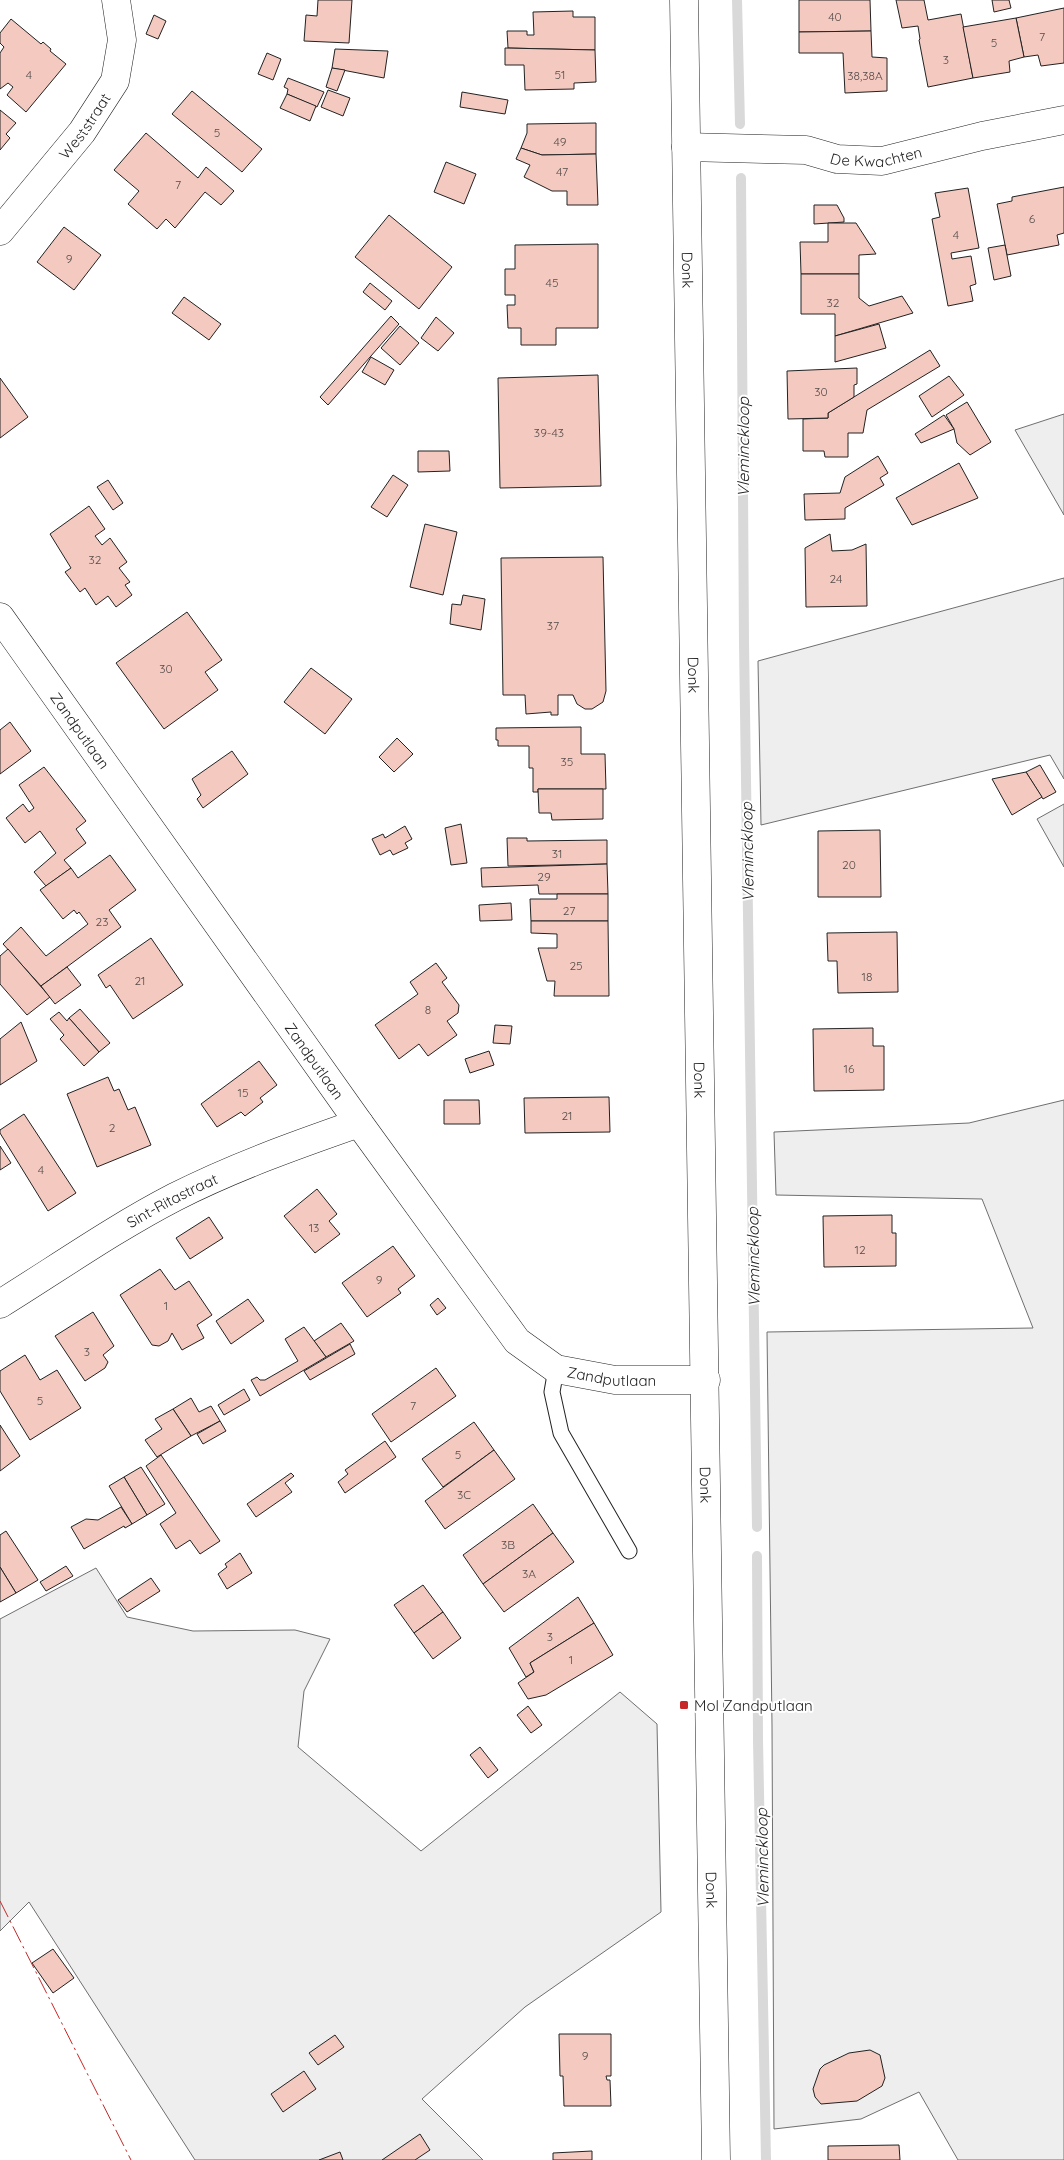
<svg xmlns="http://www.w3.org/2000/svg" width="1064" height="2160" font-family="Quicksand,sans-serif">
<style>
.green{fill:#eee;stroke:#6f6f6f}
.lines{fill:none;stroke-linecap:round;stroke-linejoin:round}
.stream{stroke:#d9d9d9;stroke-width:10}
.building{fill:#f3c9c0;stroke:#222}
.service-casing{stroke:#222;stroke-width:17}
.minor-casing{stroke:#222;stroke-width:29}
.primary-casing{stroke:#222;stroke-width:29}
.service{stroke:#fff;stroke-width:15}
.minor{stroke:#fff;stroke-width:28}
.primary{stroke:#fff;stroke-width:28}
.power{stroke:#c62828;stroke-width:1;stroke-dasharray:18 4 2.5 4;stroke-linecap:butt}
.poi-dot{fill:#c62828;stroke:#fff;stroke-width:2}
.labels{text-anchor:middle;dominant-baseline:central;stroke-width:4;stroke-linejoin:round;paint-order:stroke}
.number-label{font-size:12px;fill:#564c4a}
.street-label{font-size:15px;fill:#222;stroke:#fff}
.poi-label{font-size:15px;fill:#222;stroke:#fff;text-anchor:start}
.water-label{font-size:16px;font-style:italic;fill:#222;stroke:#fff}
</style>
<rect width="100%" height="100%" fill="#fff"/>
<g class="green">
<polygon points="1064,414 1064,515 1015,430"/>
<polygon points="1064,578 1064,779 1050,755 761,825 758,661"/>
<polygon points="1064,804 1064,867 1037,819"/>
<polygon points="1064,1100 1064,2160 958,2160 919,2092 861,2119 774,2129 772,1725 767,1332 1033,1328 982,1199 776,1195 774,1132 969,1123"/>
<polygon points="96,1568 127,1617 193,1631 295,1630 330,1639 304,1691 298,1747 421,1851 620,1692 657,1724 661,1912 525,2007 422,2099 483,2160 195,2160 29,1902 0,1931 0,1619"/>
</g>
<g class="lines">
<g class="stream">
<polyline points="737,0 740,124"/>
<polyline points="741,178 744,643 757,1527"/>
<polyline points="757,1556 758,1740 766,2160"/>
</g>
</g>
<g class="building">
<polygon points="318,0 352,0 349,43 304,41 306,15 317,16"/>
<polygon points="799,0 870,0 871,31 799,32"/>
<polygon points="896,0 924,0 928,20 961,14 973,78 928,87 919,40 920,39 918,26 902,28"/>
<polygon points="992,0 1009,0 1011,8 994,12"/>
<polygon points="1064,8 1064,63 1041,66 1038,55 1024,57 1016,18"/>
<polygon points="573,11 573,17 595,17 595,50 508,48 507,31 527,31 527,35 534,35 533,12"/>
<polygon points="154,15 166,21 158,39 146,34"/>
<polygon points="1016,18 1024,57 1009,61 1010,72 973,78 963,27"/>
<polygon points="11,19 41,44 43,42 51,49 50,51 66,64 26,112 7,95 13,87 8,83 0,89 0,53 4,47 0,43 0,33"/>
<polygon points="871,31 872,57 887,58 887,91 845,93 843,53 799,53 799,32"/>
<polygon points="505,48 595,50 596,82 574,83 574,89 525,90 524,65 505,65"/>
<polygon points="335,49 388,51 384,78 332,68"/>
<polygon points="267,53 281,59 273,80 258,74"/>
<polygon points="332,68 345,70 337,91 326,87"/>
<polygon points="288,78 324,92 317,107 287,94 288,89 284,87"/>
<polygon points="328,90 350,98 343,116 321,107"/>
<polygon points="192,91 262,149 242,172 172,114"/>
<polygon points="462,92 508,100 505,114 460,107"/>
<polygon points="287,94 316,106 310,121 280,108"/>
<polygon points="0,110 16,123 6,134 10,138 0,150"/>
<polygon points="596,123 596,154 542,155 521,148 527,133 527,124"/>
<polygon points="146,133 198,178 206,167 234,191 221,205 205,192 175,228 166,219 157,229 128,204 139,191 114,170"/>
<polygon points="521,148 542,155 596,154 598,205 567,205 567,191 552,191 524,177 530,165 516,159"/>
<polygon points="446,162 476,174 464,204 434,192"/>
<polygon points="1064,187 1064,233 1057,235 1059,245 1007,255 997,204 1012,201 1012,197"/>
<polygon points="968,188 979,248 951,253 952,259 971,256 976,284 970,286 973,301 948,306 932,219 940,217 935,193"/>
<polygon points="814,205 837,205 844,218 844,222 814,224"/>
<polygon points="389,215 452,267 419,309 355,257"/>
<polygon points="828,223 856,223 876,254 859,255 859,274 801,274 800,242 828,242"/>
<polygon points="64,227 101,255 74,290 37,262"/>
<polygon points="598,244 598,328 556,328 556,345 521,345 521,328 508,328 507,305 515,305 515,295 505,295 505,269 515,269 515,245"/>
<polygon points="1005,245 1011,276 994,280 988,248"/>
<polygon points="801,274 859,274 859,298 869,306 902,296 913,313 835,336 835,314 801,314"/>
<polygon points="370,283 392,301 385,310 363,292"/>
<polygon points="184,297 221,324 209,340 172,313"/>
<polygon points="391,316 399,324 328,405 320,397"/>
<polygon points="436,317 454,333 438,351 421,338"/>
<polygon points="879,324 886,348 835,362 835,336"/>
<polygon points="400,326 419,343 400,365 381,348"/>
<polygon points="930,350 940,366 867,410 863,433 848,433 848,457 825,457 824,451 803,451 803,419 828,418 828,413"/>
<polygon points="371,357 394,370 385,385 362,372"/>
<polygon points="857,368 857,384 854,385 854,397 828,413 828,418 788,419 787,371"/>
<polygon points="598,375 601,486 500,488 498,378"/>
<polygon points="949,376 964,395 932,417 919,396"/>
<polygon points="0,378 28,417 0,438"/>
<polygon points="967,402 991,442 970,455 957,443 954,429 946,415"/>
<polygon points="944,415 954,429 921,443 915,434"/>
<polygon points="418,451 449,451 450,471 418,472"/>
<polygon points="878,456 888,473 880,478 884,485 845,508 845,519 805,520 804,494 840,493 845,477"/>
<polygon points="959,463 978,498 912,525 896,498"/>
<polygon points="393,475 408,485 387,517 371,507"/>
<polygon points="108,480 123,503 113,510 97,487"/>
<polygon points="89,506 105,529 95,536 102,545 110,538 127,562 119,568 130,582 125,585 132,595 116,607 108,596 96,605 85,588 80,592 65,572 71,568 50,534"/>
<polygon points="425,524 457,532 443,595 410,587"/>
<polygon points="830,534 832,551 852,550 866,544 867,606 806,607 805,548"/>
<polygon points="603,557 606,691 603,702 592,709 585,709 577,704 573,695 558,695 558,715 551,715 551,712 526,714 525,695 503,695 501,558"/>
<polygon points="463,595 485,599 481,630 450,624 452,604 461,605"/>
<polygon points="187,612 222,660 205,672 218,690 164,729 116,663"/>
<polygon points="311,668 352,699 325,734 284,702"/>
<polygon points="10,722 31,751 0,774 0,730"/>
<polygon points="581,727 581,754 605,754 606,789 538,789 538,792 533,792 533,768 529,768 529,746 498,746 498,740 496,740 496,728"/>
<polygon points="397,738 413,754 394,772 379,757"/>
<polygon points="232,751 248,774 203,808 197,799 201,795 192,779"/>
<polygon points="1040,765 1056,792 1043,799 1026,772"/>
<polygon points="44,767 86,821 76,829 86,843 64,860 71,868 46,886 34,872 56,853 40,831 25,843 6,818 23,804 29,812 34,808 19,785"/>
<polygon points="1026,772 1042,797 1012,815 992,779"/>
<polygon points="538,789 603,789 603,819 552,820 551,813 539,813"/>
<polygon points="461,824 467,863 451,865 445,828"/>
<polygon points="405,826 412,839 405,843 408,848 393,855 390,850 380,855 372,839 383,834 385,838"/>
<polygon points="880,830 881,897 818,897 818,831"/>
<polygon points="507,838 527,838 527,841 607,840 607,864 508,866"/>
<polygon points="110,855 136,890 109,910 121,927 41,986 3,944 21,927 46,956 88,924 79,912 77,914 74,910 63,919 40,890 71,868 78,878"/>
<polygon points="607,864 608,894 539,894 538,885 482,887 481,868"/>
<polygon points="557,894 608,894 608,921 531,921 530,899 557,899"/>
<polygon points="511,903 512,920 480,921 479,905"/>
<polygon points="531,921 608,921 609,996 554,996 555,981 547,981 538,948 557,948 557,934 531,933"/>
<polygon points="897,932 898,992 838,993 837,961 828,961 827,933"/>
<polygon points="151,938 183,985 133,1019 110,985 106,988 98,975"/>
<polygon points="8,949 50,997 27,1015 0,984 0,956"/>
<polygon points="436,963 447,978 442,982 459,1005 458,1013 447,1021 457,1035 428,1056 419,1044 399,1059 375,1025 418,994 410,982"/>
<polygon points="67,967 81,985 55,1004 41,986"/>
<polygon points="80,1009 110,1043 99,1052 69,1018"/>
<polygon points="59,1012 67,1021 69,1018 99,1052 84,1066 60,1039 64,1035 50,1019"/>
<polygon points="21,1022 37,1061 0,1085 0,1039"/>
<polygon points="495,1025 512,1026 510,1044 493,1043"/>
<polygon points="873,1028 873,1046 884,1046 884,1090 814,1091 813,1029"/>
<polygon points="489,1051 494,1065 470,1073 465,1059"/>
<polygon points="259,1061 277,1085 260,1098 263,1102 245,1116 241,1112 217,1127 201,1104"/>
<polygon points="108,1077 114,1091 119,1089 128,1110 135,1107 151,1145 97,1167 67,1094"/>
<polygon points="609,1097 610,1132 525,1133 524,1098"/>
<polygon points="444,1100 479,1100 480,1124 444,1124"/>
<polygon points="24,1114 76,1193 48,1211 0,1133 0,1130"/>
<polygon points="0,1146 11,1163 0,1170"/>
<polygon points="317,1189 337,1214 329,1221 340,1234 315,1253 284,1216"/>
<polygon points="892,1215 892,1233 896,1233 896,1266 824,1267 823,1216"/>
<polygon points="209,1217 223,1238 190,1259 176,1238"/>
<polygon points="393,1246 415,1276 398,1289 401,1293 367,1317 342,1283"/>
<polygon points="160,1269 175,1290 189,1281 212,1315 197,1325 204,1338 182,1350 172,1333 168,1341 159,1346 152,1345 120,1295"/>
<polygon points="438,1298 446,1308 437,1315 430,1305"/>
<polygon points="248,1299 264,1321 231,1344 216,1321"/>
<polygon points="93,1312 114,1346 103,1355 108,1362 105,1368 85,1381 55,1336"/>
<polygon points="341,1323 354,1341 326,1357 314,1341"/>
<polygon points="304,1327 326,1357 260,1396 251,1380 257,1377 260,1380 265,1380 298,1361 285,1339"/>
<polygon points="350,1344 355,1354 310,1380 304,1371"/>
<polygon points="25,1355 40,1380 57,1370 81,1408 30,1440 0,1391 0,1371"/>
<polygon points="436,1368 456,1396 391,1442 372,1414"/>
<polygon points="244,1389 250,1400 224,1415 218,1405"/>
<polygon points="191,1398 199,1412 211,1406 220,1421 191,1436 173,1409"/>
<polygon points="173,1409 191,1436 157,1457 145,1440 162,1429 155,1419"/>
<polygon points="220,1421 226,1431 203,1444 197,1434"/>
<polygon points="474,1422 494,1450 443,1487 422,1459"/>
<polygon points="0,1425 20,1456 0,1471"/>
<polygon points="385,1441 396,1457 345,1493 338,1482 348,1474 345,1470"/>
<polygon points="494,1450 515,1479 445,1529 425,1501"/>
<polygon points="161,1455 220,1541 200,1554 190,1540 176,1549 160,1524 176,1513 146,1466"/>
<polygon points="141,1467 165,1504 147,1515 124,1477"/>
<polygon points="291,1473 294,1476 285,1483 292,1492 256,1517 247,1504"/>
<polygon points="124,1477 147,1515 132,1524 109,1486"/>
<polygon points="533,1504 553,1533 483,1584 463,1555"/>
<polygon points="121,1507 132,1524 125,1528 124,1526 84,1549 71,1527 86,1519 98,1520"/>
<polygon points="6,1531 38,1580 16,1593 0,1567 0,1535"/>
<polygon points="553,1533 574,1562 504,1612 483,1584"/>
<polygon points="240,1553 252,1573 227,1589 218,1574 227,1567 225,1564"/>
<polygon points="66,1566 73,1576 46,1591 40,1582"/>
<polygon points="0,1567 16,1593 0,1602"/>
<polygon points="151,1578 160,1591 127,1612 118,1600"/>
<polygon points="423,1585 443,1612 414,1633 394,1605"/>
<polygon points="578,1597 594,1623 530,1663 534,1672 526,1677 509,1648"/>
<polygon points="443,1612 461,1638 433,1659 414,1633"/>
<polygon points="594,1623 613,1655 546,1695 528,1699 518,1683 534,1672 530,1663"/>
<polygon points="528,1706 542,1725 531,1733 517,1715"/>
<polygon points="480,1747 498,1770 488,1778 470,1755"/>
<polygon points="53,1949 74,1978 53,1993 32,1963"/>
<polygon points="559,2034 611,2034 611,2076 606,2076 607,2080 610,2080 611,2106 564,2106 563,2076 560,2076"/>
<polygon points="335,2035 344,2047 318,2065 309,2053"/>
<polygon points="870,2050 880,2055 885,2078 882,2086 857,2101 821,2104 815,2097 813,2089 820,2069 824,2065 849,2053"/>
<polygon points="304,2071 316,2089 283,2112 271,2094"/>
<polygon points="420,2134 430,2150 415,2160 382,2160"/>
<polygon points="899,2145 900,2160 828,2160 828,2146"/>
<polygon points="592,2151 592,2160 553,2160 553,2153"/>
<polygon points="340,2152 343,2160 319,2160"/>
</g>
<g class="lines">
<defs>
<polyline id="service" points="556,1369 552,1392 561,1433 629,1551"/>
<g id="minor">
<path id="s1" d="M686,147L806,150L837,159L882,161L982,136L1064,120"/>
<path id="s2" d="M0,231L82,132L115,81L122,40L116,0"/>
<path id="s3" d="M0,617L359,1123L517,1341L556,1369L615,1380H706"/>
<path id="s4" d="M0,1304C58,1268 115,1228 175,1197C234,1167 296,1145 359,1123"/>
</g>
<g id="primary">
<path id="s5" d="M684,0L716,2160"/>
</g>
</defs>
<use href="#service" class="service-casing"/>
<use href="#minor" class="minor-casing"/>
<use href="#primary" class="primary-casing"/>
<use href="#service" class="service"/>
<use href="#minor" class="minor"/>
<use href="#primary" class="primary"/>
<polyline class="power" points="0,1901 131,2160"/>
</g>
<rect class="poi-dot" x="679" y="1700" width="10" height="10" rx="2.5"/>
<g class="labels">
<g class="number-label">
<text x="835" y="16">40</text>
<text x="1042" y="36">7</text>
<text x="994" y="42">5</text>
<text x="946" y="59">3</text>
<text x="29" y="74">4</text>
<text x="560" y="74">51</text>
<text x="865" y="75">38,38A</text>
<text x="217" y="132">5</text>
<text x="560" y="141">49</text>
<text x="562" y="171">47</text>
<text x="178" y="184">7</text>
<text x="1032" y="218">6</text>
<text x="956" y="234">4</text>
<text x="69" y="258">9</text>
<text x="552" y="282">45</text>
<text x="833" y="302">32</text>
<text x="821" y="391">30</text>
<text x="549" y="432">39-43</text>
<text x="95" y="559">32</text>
<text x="836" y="578">24</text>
<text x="553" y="625">37</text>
<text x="166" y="668">30</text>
<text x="567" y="761">35</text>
<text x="557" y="853">31</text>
<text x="849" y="864">20</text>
<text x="544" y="876">29</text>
<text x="569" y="910">27</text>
<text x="102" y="921">23</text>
<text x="576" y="965">25</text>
<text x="867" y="976">18</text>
<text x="140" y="980">21</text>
<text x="428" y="1009">8</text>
<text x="849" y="1068">16</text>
<text x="243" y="1092">15</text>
<text x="567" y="1115">21</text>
<text x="112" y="1127">2</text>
<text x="41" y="1169">4</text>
<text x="314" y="1227">13</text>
<text x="860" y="1249">12</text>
<text x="379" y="1279">9</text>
<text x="166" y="1305">1</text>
<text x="87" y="1351">3</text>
<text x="40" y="1400">5</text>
<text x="413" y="1405">7</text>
<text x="458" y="1454">5</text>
<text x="464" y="1494">3C</text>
<text x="508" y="1544">3B</text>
<text x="529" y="1573">3A</text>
<text x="550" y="1636">3</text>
<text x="571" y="1659">1</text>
<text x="585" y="2055">9</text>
</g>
<g class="street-label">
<text stroke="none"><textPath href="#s2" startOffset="135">Weststraat</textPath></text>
<text stroke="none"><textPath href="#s1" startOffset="192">De Kwachten</textPath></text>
<text stroke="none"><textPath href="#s5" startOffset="270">Donk</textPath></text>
<text stroke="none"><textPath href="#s5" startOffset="675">Donk</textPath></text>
<text stroke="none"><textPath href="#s3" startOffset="139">Zandputlaan</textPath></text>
<text stroke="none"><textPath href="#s3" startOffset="544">Zandputlaan</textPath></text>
<text stroke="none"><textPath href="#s5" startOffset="1080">Donk</textPath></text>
<text stroke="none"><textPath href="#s4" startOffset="201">Sint-Ritastraat</textPath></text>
<text stroke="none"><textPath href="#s3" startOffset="994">Zandputlaan</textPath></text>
<text stroke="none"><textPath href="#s5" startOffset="1485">Donk</textPath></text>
<text stroke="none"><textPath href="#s5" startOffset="1890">Donk</textPath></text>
</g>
<g class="poi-label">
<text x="694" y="1705">Mol Zandputlaan</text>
</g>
<g class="water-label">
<text transform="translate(743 447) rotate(-90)">Vleminckloop</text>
<text transform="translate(747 852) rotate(-91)">Vleminckloop</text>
<text transform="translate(753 1257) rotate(-91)">Vleminckloop</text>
<text transform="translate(762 1858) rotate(-91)">Vleminckloop</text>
</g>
</g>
</svg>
